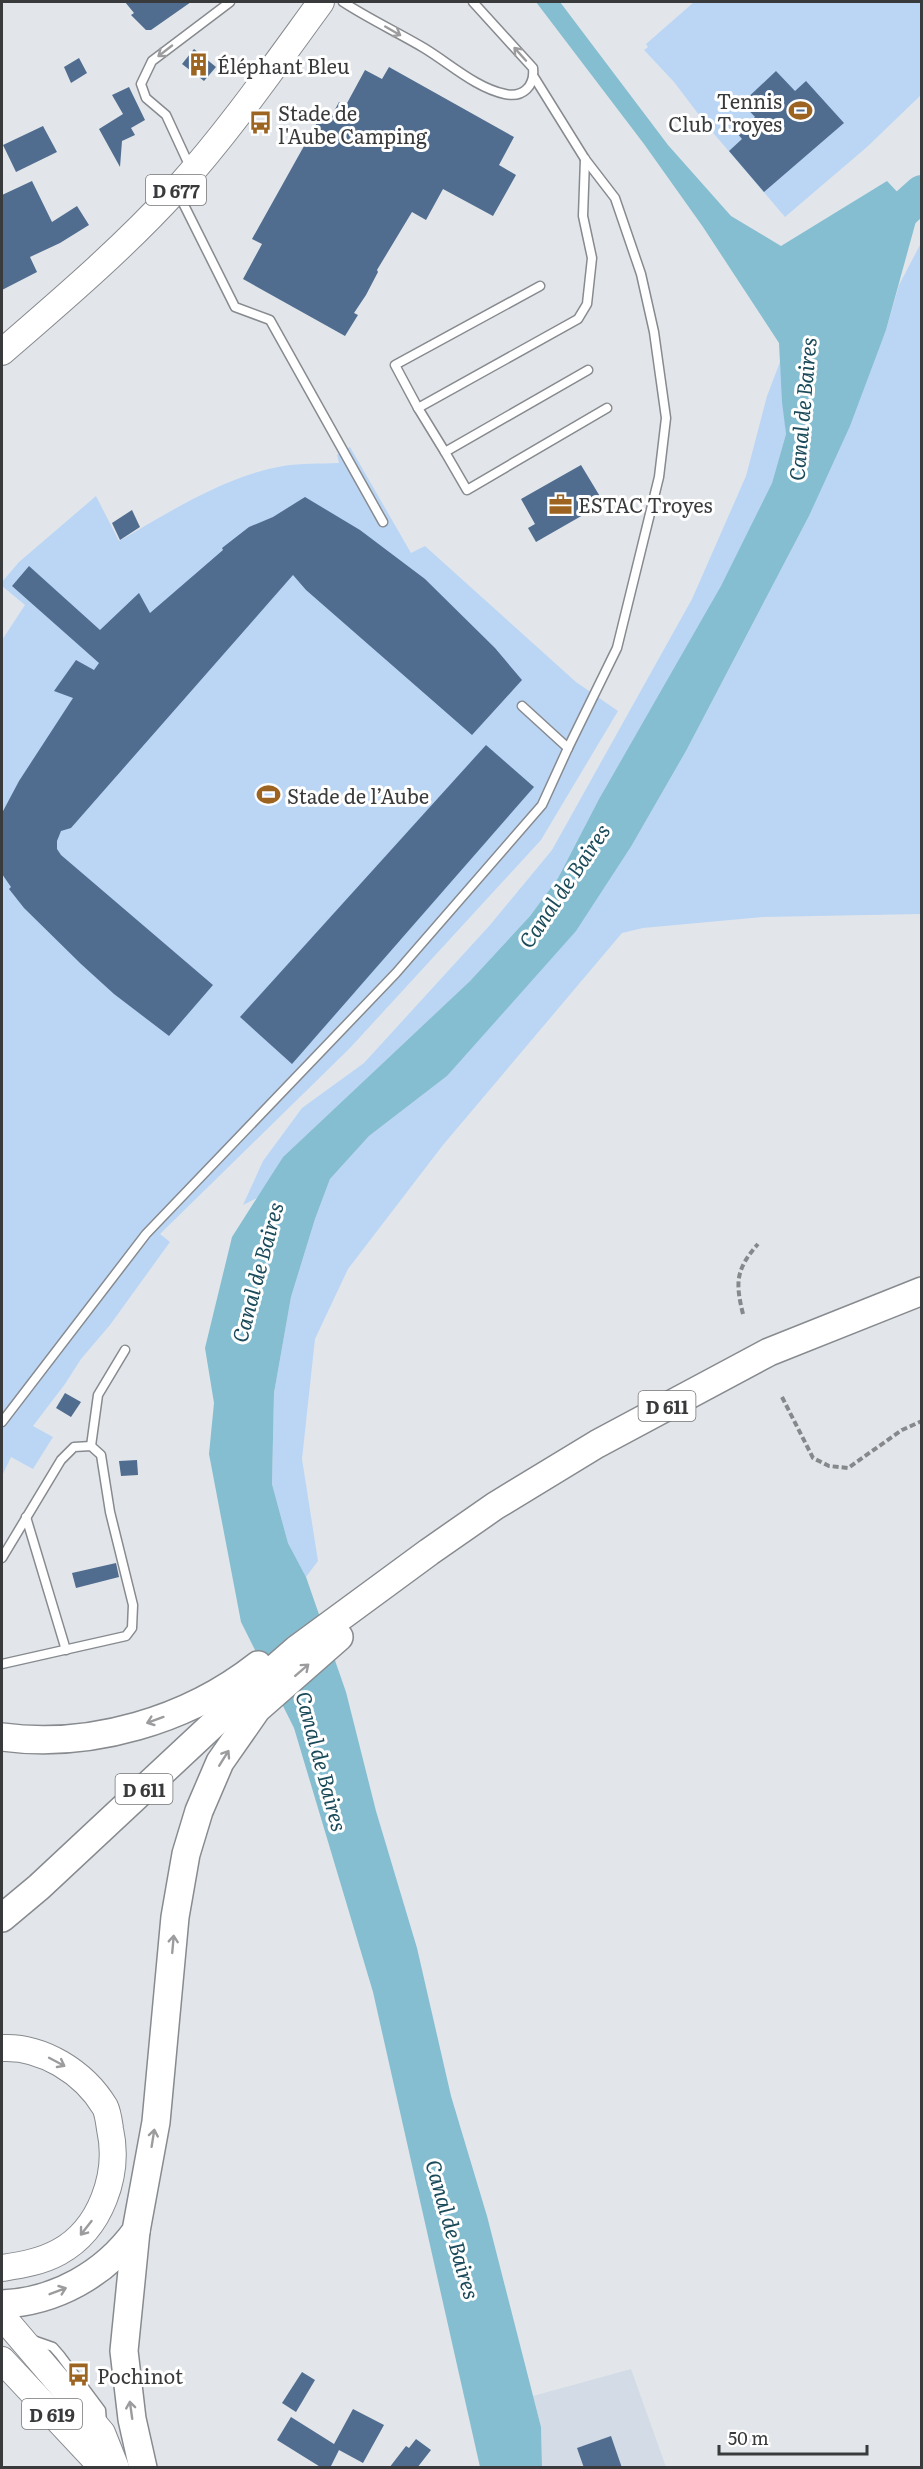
<svg xmlns="http://www.w3.org/2000/svg" width="923" height="2469" font-family="Literata,serif">
<style>
.built{fill:#d3dbe6}
.green{fill:#bbd6f5}
.water{fill:#85bed1}
.lines{fill:none;stroke-linecap:round;stroke-linejoin:round}
.river{stroke:#85bed1;stroke-width:36}
.building{fill:#506d90}
.service-casing{stroke:#878a8e;stroke-width:11}
.primary-casing{stroke:#878a8e;stroke-width:28}
.trunk-casing{stroke:#878a8e;stroke-width:30}
.path{stroke:#86888b;stroke-width:4;stroke-dasharray:6 3;stroke-linecap:butt}
.service{stroke:#fff;stroke-width:8}
.primary{stroke:#fff;stroke-width:26}
.trunk{stroke:#fff;stroke-width:27}
.oneway{stroke:#9c9c9e}
.labels{text-anchor:middle;dominant-baseline:central;stroke-width:6;stroke-linejoin:round;paint-order:stroke}
.shield{fill:#fff;stroke:#747576;stroke-width:1.5}
.shield-label{font-size:18px;font-weight:bold;fill:#393a3c}
.poi-label{font-size:20px;fill:#393a3c;stroke:#fff;text-anchor:start}
.water-label{font-size:21px;font-style:italic;fill:#1b4b5a;stroke:#fff}
</style>
<rect width="100%" height="100%" fill="#e2e6ea"/>
<polygon class="built" points="631,2369 666,2467 542,2467 541,2427 533,2396"/>
<g class="green">
<polygon points="694,2 921,2 921,95 867,147 785,217 709,128 674,82 644,50 648,47 646,44"/>
<polygon points="921,243 921,914 763,917 643,928 622,933 443,1145 348,1269 315,1339 302,1459 318,1561 306,1577 288,1543 272,1484 274,1393 291,1297 315,1219 330,1179 369,1136 447,1076 632,845 686,751 809,516 886,330 899,285"/>
<polygon points="780,362 786,434 772,483 721,587 599,799 558,878 530,916 470,981 283,1157 259,1197 243,1205 263,1161 302,1108 364,1063 490,925 552,850 692,599 746,476 767,396"/>
<path d="M350,447L411,553L425,546L576,682L618,711L541,840L350,1048L160,1234L170,1242L110,1325L81,1359L65,1384L33,1426L53,1437L33,1469L11,1457L2,1476V640L25,605L2,586V582L19,562L96,496L119,541C170,512 224,476 283,466C301,463 321,464 339,463L337,455Z"/>
</g>
<polygon class="water" points="536,2 560,2 668,145 731,216 781,246 887,181 918,214 886,330 850,426 809,516 686,751 632,845 576,931 447,1076 369,1136 330,1179 315,1219 291,1297 274,1393 272,1484 288,1543 306,1577 346,1692 376,1811 417,1948 451,2096 487,2216 541,2427 542,2467 480,2467 373,1992 294,1728 241,1622 209,1454 214,1403 205,1348 232,1237 283,1157 470,981 530,916 558,878 599,799 721,586 772,483 786,434 782,402 779,343 703,227 644,144"/>
<g class="lines">
<polyline class="river" points="873,237 922,193"/>
</g>
<g class="building">
<polygon points="125,2 191,2 151,30 146,30 131,15 134,13"/>
<polygon points="194,49 216,67 204,81 182,64"/>
<polygon points="79,58 87,73 71,83 64,67"/>
<polygon points="389,67 514,137 499,165 516,175 493,216 443,189 426,220 412,212 377,270 378,272 366,295 354,313 358,315 345,336 243,279 262,244 252,239 323,112 331,117 339,102 346,105 365,70 382,79"/>
<polygon points="776,71 795,91 806,81 844,123 764,192 729,151 742,139 737,133 755,117 742,103"/>
<polygon points="129,87 145,120 131,128 135,135 122,141 120,167 99,129 123,114 112,95"/>
<polygon points="43,126 57,152 16,172 3,145"/>
<polygon points="32,181 52,222 77,206 89,225 60,243 30,257 37,272 2,290 2,195"/>
<polygon points="581,465 604,503 536,542 528,528 535,524 521,499"/>
<polygon points="305,497 360,530 425,579 495,648 522,680 472,735 306,590 293,575 71,828 61,831 57,841 57,849 61,855 213,985 169,1036 114,994 81,964 24,908 9,889 11,887 2,874 2,813 19,781 73,698 54,691 76,660 94,670 99,663 12,586 29,566 100,630 139,593 150,613 223,550 222,548 249,527 273,517"/>
<polygon points="132,510 140,527 120,540 112,523"/>
<polygon points="486,745 534,787 292,1064 240,1017"/>
<polygon points="65,1393 81,1402 71,1417 56,1408"/>
<polygon points="137,1460 138,1475 121,1476 119,1461"/>
<polygon points="116,1563 119,1577 76,1588 72,1573"/>
<polygon points="302,2372 315,2380 296,2412 282,2403"/>
<polygon points="353,2409 384,2425 363,2463 339,2450 330,2468 322,2468 277,2440 291,2417 334,2444"/>
<polygon points="611,2436 622,2468 584,2468 577,2448"/>
<polygon points="416,2439 431,2450 417,2468 389,2468 406,2446 409,2448"/>
</g>
<g class="lines">
<defs>
<g id="service">
<path d="M343,2C369,19 397,32 424,48C449,63 476,88 505,94C523,98 535,86 533,68L473,2"/>
<polyline points="190,167 166,115 146,98 141,84 152,61 230,2"/>
<polyline points="177,191 235,307 270,320 383,522"/>
<polyline points="540,286 395,365 418,408 578,319 587,304 592,258 583,216 585,159"/>
<polyline points="418,408 445,452 588,370"/>
<polyline points="445,452 467,490 607,408"/>
<polyline points="522,706 568,748 617,648 659,477 666,418 654,332 641,274 615,198 585,159 534,77"/>
<polyline points="2,1422 146,1234 396,973 542,805 568,748"/>
<polyline points="91,1446 98,1395 125,1350"/>
<polyline points="26,1517 66,1650"/>
<polyline points="2,1558 61,1460 74,1447 91,1446 101,1455 110,1512 133,1605 132,1628 126,1636 2,1664"/>
<polyline points="33,2340 53,2347 60,2355 101,2410 102,2423"/>
</g>
<g id="primary">
<path d="M2,352C62,300 122,249 176,190C229,131 275,65 321,2"/>
<path d="M2,2048C42,2046 84,2072 105,2107C108,2113 109,2122 110,2129C120,2174 101,2229 59,2252C41,2262 21,2265 2,2268"/>
<polyline points="2,2316 102,2433 116,2468"/>
<polyline points="2,2360 103,2468"/>
</g>
<g id="trunk">
<path d="M2,1737C91,1749 188,1720 258,1665"/>
<polyline points="2,1918 39,1887 250,1690 297,1649 429,1552 495,1506 597,1444 769,1352 922,1291"/>
<polyline points="136,2231 124,2351 132,2419 143,2468"/>
<path d="M2,2304C55,2302 105,2274 136,2231L156,2122L175,1917L186,1854L199,1811L220,1762L257,1709L339,1637"/>
</g>
</defs>
<use href="#service" class="service-casing"/>
<use href="#primary" class="primary-casing"/>
<use href="#trunk" class="trunk-casing"/>
<g class="path">
<path d="M743,1314C735,1282 736,1269 758,1244"/>
<polyline points="782,1397 813,1458 829,1466 848,1468 902,1430 922,1421"/>
</g>
<use href="#service" class="service"/>
<use href="#primary" class="primary"/>
<use href="#trunk" class="trunk"/>
</g>
<defs><path id="oneway-shaft" d="M-6 0H5M1.5-3L5.5 0L1.5 3" fill="none" stroke-width="1.6" stroke-linecap="round" stroke-linejoin="round" transform="scale(1.5)"/></defs>
<g class="oneway">
<use href="#oneway-shaft" transform="translate(393 31) rotate(30)"/>
<use href="#oneway-shaft" transform="translate(165 51) rotate(142)"/>
<use href="#oneway-shaft" transform="translate(520 54) rotate(-132)"/>
<use href="#oneway-shaft" transform="translate(302 1670) rotate(-41)"/>
<use href="#oneway-shaft" transform="translate(155 1720) rotate(160)"/>
<use href="#oneway-shaft" transform="translate(224 1758) rotate(-58)"/>
<use href="#oneway-shaft" transform="translate(173 1944) rotate(-85)"/>
<use href="#oneway-shaft" transform="translate(57 2062) rotate(28)"/>
<use href="#oneway-shaft" transform="translate(153 2138) rotate(-81)"/>
<use href="#oneway-shaft" transform="translate(86 2228) rotate(128)"/>
<use href="#oneway-shaft" transform="translate(58 2291) rotate(-21)"/>
<use href="#oneway-shaft" transform="translate(131 2410) rotate(-98)"/>
</g>
<defs>
<symbol id="building-bare" viewBox="-9 -9 18 18"><path d="M-4-6H4V6H1V3H-1V6H-4ZM-2.5-4.3h1.7v1.8h-1.7ZM.8-4.3h1.7v1.8H.8ZM-2.5-1h1.7V.8h-1.7ZM.8-1h1.7V.8H.8Z" fill="#9c6420" stroke="#fff" stroke-width="2.5" paint-order="stroke"/></symbol>
<symbol id="stadium-bare" viewBox="-9 -9 18 18"><path d="M0-5a6.5 5 0 1 0 0 10a6.5 5 0 1 0 0-10ZM-3.5-1.8h7v3.6h-7Z" fill="#9c6420" stroke="#fff" stroke-width="2.5" paint-order="stroke"/></symbol>
<symbol id="bus-bare" viewBox="-9 -9 18 18"><path d="M-5-6H5V4H4V6H2V4H-2V6H-4V4H-5ZM-3.5-4V0h7V-4ZM-3.5 1.2v1.5H-2V1.2ZM2 1.2v1.5H3.5V1.2Z" fill="#9c6420" stroke="#fff" stroke-width="2.5" paint-order="stroke"/></symbol>
<symbol id="office-bare" viewBox="-9 -9 18 18"><path d="M-6-3h4V-5.5h4V-3h4V5H-6ZM-1-4.5V-3h2v-1.5ZM-6 0V1H6V0Z" fill="#9c6420" stroke="#fff" stroke-width="2.5" paint-order="stroke"/></symbol>
</defs>
<g fill-rule="evenodd">
<use href="#building-bare" x="182" y="48" width="33" height="33"/>
<use href="#stadium-bare" x="784" y="94" width="33" height="33"/>
<use href="#bus-bare" x="244" y="106" width="33" height="33"/>
<use href="#office-bare" x="544" y="488" width="33" height="33"/>
<use href="#stadium-bare" x="252" y="778" width="33" height="33"/>
<use href="#bus-bare" x="62" y="2358" width="33" height="33"/>
</g>
<g class="labels">
<g class="shield">
<rect x="146" y="175" width="60" height="30" rx="4.5"/>
<rect x="638.5" y="1391" width="57" height="30" rx="4.5"/>
<rect x="115.5" y="1774" width="57" height="30" rx="4.5"/>
<rect x="22" y="2399" width="60" height="30" rx="4.5"/>
</g>
<g class="shield-label">
<text x="176" y="190">D 677</text>
<text x="667" y="1406">D 611</text>
<text x="144" y="1789">D 611</text>
<text x="52" y="2414">D 619</text>
</g>
<g class="poi-label">
<text x="217" y="65">Éléphant Bleu</text>
<text x="782" y="100" text-anchor="end">Tennis<tspan x="782" dy="23">Club Troyes</tspan></text>
<text x="278" y="112">Stade de<tspan x="278" dy="23">l'Aube Camping</tspan></text>
<text x="578" y="504">ESTAC Troyes</text>
<text x="287" y="795">Stade de l’Aube</text>
<text x="97" y="2375">Pochinot</text>
</g>
<g class="water-label">
<text transform="translate(801 409) rotate(-85)">Canal de Baires</text>
<text transform="translate(563 885) rotate(-56)">Canal de Baires</text>
<text transform="translate(256 1272) rotate(-75)">Canal de Baires</text>
<text transform="translate(323 1761) rotate(75)">Canal de Baires</text>
<text transform="translate(454 2229) rotate(74)">Canal de Baires</text>
</g>
</g>
<rect width="923" height="2469" fill="none" stroke="#393a3c" stroke-width="6"/>
<path d="M719 2445v9h148v-9" fill="none" stroke="#393a3c" stroke-width="3"/>
<text x="728" y="2445" font-size="18" fill="#393a3c" stroke="#ffffff" stroke-width="4.5" paint-order="stroke">50 m</text>
</svg>
